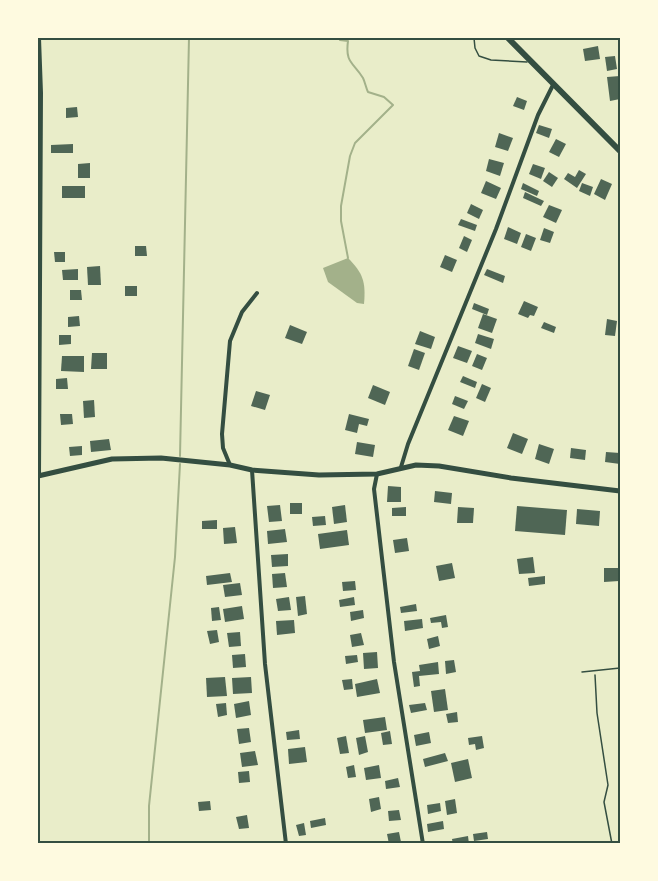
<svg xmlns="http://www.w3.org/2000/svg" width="658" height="881" font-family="'Work Sans',sans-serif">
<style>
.water{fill:#a3b18a}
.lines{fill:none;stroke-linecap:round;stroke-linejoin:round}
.stream{stroke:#a3b18a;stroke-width:2}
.building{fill:#4f6655}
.path{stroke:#344e41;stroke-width:1.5}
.service{stroke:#344e41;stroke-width:1.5}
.minor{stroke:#344e41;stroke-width:4}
.secondary{stroke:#344e41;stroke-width:5}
.trunk{stroke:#344e41;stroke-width:6}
.neatline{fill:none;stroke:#344e41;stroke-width:2}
</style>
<rect width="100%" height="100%" fill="#e9edc9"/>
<path class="water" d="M348,258C363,273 366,282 364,304L357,303L328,282L323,268Z"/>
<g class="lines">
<g class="stream">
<path d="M340,38V40L348,41C345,63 353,62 363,78C365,82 366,88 368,92L384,97L393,105L355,143L350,156L341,206V221L348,258"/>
<polyline points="180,456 189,38"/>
<polyline points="149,844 149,806 175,557 180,464"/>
</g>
</g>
<g class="building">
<polygon points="598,46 600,59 585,61 583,49"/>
<polygon points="615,56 617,69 607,71 605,57"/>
<polygon points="620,76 620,99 610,101 607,77"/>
<polygon points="517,97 527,101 524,110 513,106"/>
<polygon points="77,107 78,117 66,118 66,108"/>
<polygon points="539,125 552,129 549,138 536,133"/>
<polygon points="499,133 513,138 508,151 495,147"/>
<polygon points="556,139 566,144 559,157 549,152"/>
<polygon points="73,144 73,153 51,153 51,145"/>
<polygon points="489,159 504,163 500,176 486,171"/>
<polygon points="90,163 90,178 78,178 78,164"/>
<polygon points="533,164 545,168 541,179 529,174"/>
<polygon points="579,170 586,174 577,188 564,179 568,173 575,177"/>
<polygon points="549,172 558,178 552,187 543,181"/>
<polygon points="601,179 612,184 605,200 594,194"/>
<polygon points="486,181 501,188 496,199 481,193"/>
<polygon points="523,183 539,191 537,196 521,189"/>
<polygon points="582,183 593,187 590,196 579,191"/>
<rect x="62" y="186" width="23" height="12"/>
<polygon points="525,192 544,201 541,206 523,198"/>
<polygon points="471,204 483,210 479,219 467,213"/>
<polygon points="549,205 562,210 556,223 543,217"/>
<polygon points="461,219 477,225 475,231 458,225"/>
<polygon points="508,227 521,233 517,244 504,239"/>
<polygon points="544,228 554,232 550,243 540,240"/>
<polygon points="526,234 536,238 531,251 521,247"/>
<polygon points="464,236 472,240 467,252 459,248"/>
<polygon points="135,246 146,246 147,256 135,256"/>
<polygon points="54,252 65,252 65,262 55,262"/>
<polygon points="445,255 457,260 452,272 440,267"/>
<polygon points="100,266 101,285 88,285 87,267"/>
<polygon points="78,269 78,280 63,280 62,270"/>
<polygon points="487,269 505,276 503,283 484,275"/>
<rect x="125" y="286" width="12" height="10"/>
<polygon points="70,290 81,290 82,300 70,300"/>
<polygon points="524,301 538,307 534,316 530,315 528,318 518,314"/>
<polygon points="474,303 489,309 487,315 472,309"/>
<polygon points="483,314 497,319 492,333 478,328"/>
<polygon points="79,316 80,326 68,327 68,317"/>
<polygon points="607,319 617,321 615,336 605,335"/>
<polygon points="544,322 556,327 554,333 541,328"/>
<polygon points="290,325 307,332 302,344 285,338"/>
<polygon points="420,331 435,337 431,349 415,344"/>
<polygon points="478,334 494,339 491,349 475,343"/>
<polygon points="59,335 71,335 71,344 59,345"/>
<polygon points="458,346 472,351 467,363 453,358"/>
<polygon points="414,349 425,353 419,370 408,366"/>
<polygon points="92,353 107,353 107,369 91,369"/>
<polygon points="477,354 487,358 482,370 472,366"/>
<polygon points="62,356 84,356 84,372 61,371"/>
<polygon points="463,376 477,382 475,388 460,382"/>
<polygon points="67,378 68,389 56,389 56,379"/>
<polygon points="482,384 491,388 485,402 476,398"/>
<polygon points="373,385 390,392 385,405 368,398"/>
<polygon points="256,391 270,395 265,410 251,406"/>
<polygon points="455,396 468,401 464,409 452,404"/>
<polygon points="94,400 95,417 84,418 83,401"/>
<polygon points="60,414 72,414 73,424 61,425"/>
<polygon points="349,414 369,419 367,426 359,424 357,433 345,430"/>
<polygon points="454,416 469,421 463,436 448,430"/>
<polygon points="513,433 528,439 522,454 507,448"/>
<polygon points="109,439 111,450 91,452 90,441"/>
<polygon points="357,442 375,445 373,457 355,454"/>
<polygon points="539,444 554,449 549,464 535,459"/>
<polygon points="82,446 82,455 70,456 69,447"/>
<polygon points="571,448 586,450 585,460 570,458"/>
<polygon points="606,452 620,453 620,464 605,462"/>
<polygon points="388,486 401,487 401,502 387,502"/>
<polygon points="435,491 452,493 451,504 434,502"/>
<rect x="290" y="503" width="12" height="11"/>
<polygon points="280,505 282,521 269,522 267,506"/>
<polygon points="345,505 347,522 334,524 332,507"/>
<polygon points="517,506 567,510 565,535 515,531"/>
<polygon points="406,507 406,516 392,516 392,508"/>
<polygon points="458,507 474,508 473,523 457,523"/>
<polygon points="577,509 600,511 599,526 576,524"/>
<polygon points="325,516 326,525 313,526 312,517"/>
<polygon points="217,520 217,529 202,529 202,521"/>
<polygon points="235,527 237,543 224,544 223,528"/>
<polygon points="285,529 287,542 268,544 267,531"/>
<polygon points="347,530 349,545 320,549 318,534"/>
<polygon points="407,538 409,551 395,553 393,540"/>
<polygon points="288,554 288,566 272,567 271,555"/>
<polygon points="533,557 535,573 519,574 517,559"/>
<polygon points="452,563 455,578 439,581 436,566"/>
<polygon points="604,568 619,568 619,581 604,582"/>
<polygon points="230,573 232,582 207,585 206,576"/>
<polygon points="285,573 287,587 273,588 272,574"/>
<polygon points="545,576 545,584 529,586 528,578"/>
<polygon points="355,581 356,590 343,591 342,582"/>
<polygon points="240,583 242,595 225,597 223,585"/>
<polygon points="305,596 307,614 298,616 296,597"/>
<polygon points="289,597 291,610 278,611 276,599"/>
<polygon points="354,597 355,605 340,607 339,600"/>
<polygon points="416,604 417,611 401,613 400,607"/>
<polygon points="242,606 244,619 225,622 223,609"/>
<polygon points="219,607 221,620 212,621 211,608"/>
<polygon points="363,610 364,618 351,621 350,612"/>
<polygon points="446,615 448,627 442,628 441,622 431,623 430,618"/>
<polygon points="422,619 423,628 405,631 404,621"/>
<polygon points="294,620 295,633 277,635 276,621"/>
<polygon points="217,630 219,642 210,644 207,631"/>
<polygon points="240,632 241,646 229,647 227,633"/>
<polygon points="361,633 364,645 352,647 350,635"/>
<polygon points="438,636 440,646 429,649 427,639"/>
<polygon points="377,652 378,668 364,669 363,653"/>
<polygon points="245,654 246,667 233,668 232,655"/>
<polygon points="357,655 358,662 346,664 345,656"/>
<polygon points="454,660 456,672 446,674 445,661"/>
<polygon points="438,662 439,674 419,676 420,686 414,687 412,672 420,671 419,665"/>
<polygon points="225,677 227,696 207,697 206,678"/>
<polygon points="251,677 252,693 233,694 232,678"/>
<polygon points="352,679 353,689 344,690 342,680"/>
<polygon points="377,679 380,693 357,697 355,684"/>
<polygon points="445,689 448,710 434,712 431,691"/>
<polygon points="249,701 251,715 236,718 234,704"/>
<polygon points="226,703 227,715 218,717 216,704"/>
<polygon points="425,703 427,710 411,713 409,705"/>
<polygon points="457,712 458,722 448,723 446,714"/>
<polygon points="385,717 387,730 365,733 363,720"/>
<polygon points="249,728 251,742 239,744 237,729"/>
<polygon points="299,730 300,739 287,740 286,732"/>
<polygon points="390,731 392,744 383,745 381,733"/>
<polygon points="429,732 431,743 416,746 414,735"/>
<polygon points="346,736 349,753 340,754 337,738"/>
<polygon points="365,736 368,752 359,755 356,738"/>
<polygon points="482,736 484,748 476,750 475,744 469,745 468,738"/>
<polygon points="305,747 307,762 289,764 288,749"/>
<polygon points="255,751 258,765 242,767 240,753"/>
<polygon points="445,753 448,761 425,767 423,759"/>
<polygon points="468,759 472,778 455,782 451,763"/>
<polygon points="354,765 356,777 348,778 346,767"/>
<polygon points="379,765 381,778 366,780 364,768"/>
<polygon points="249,771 250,782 239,783 238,772"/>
<polygon points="398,778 400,787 386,789 385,781"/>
<polygon points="379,797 381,809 371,812 369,799"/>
<polygon points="455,799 457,813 447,815 445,801"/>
<polygon points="210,801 211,810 199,811 198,802"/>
<polygon points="440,803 441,811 428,814 427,805"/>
<polygon points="399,810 401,820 389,821 388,811"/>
<polygon points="247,815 249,828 239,829 236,817"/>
<polygon points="325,818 326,825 311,828 310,821"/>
<polygon points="443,821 444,829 428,832 427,824"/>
<polygon points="304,823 306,835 299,836 296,825"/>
<polygon points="399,832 401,842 389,844 387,834"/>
<polygon points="487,832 488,839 474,841 473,834"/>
<polygon points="468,836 469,844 453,844 452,839"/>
</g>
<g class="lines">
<polyline class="path" points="595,675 597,713 608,785 604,802 612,844"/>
<g class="service">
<polyline points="474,38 475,48 479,56 491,60 527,62"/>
<polyline points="582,672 620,668"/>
</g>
<g class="minor">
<polyline points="39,38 41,93 39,476"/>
<polyline points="230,465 223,448 222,434 230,341 242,312 257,293"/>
<polyline points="401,467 408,444 496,229 538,115 553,85"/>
<polyline points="252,470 265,664 286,844"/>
<polyline points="377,474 374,489 394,662 423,844"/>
</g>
<polyline class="secondary" points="38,476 112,459 161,458 230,465 252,470 319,475 377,474 416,465 439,466 511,478 620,491"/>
<polyline class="trunk" points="508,38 620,151"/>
</g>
<rect width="658" height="881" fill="none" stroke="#fefae0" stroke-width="78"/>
<rect x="39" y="39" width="580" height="803" class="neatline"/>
</svg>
